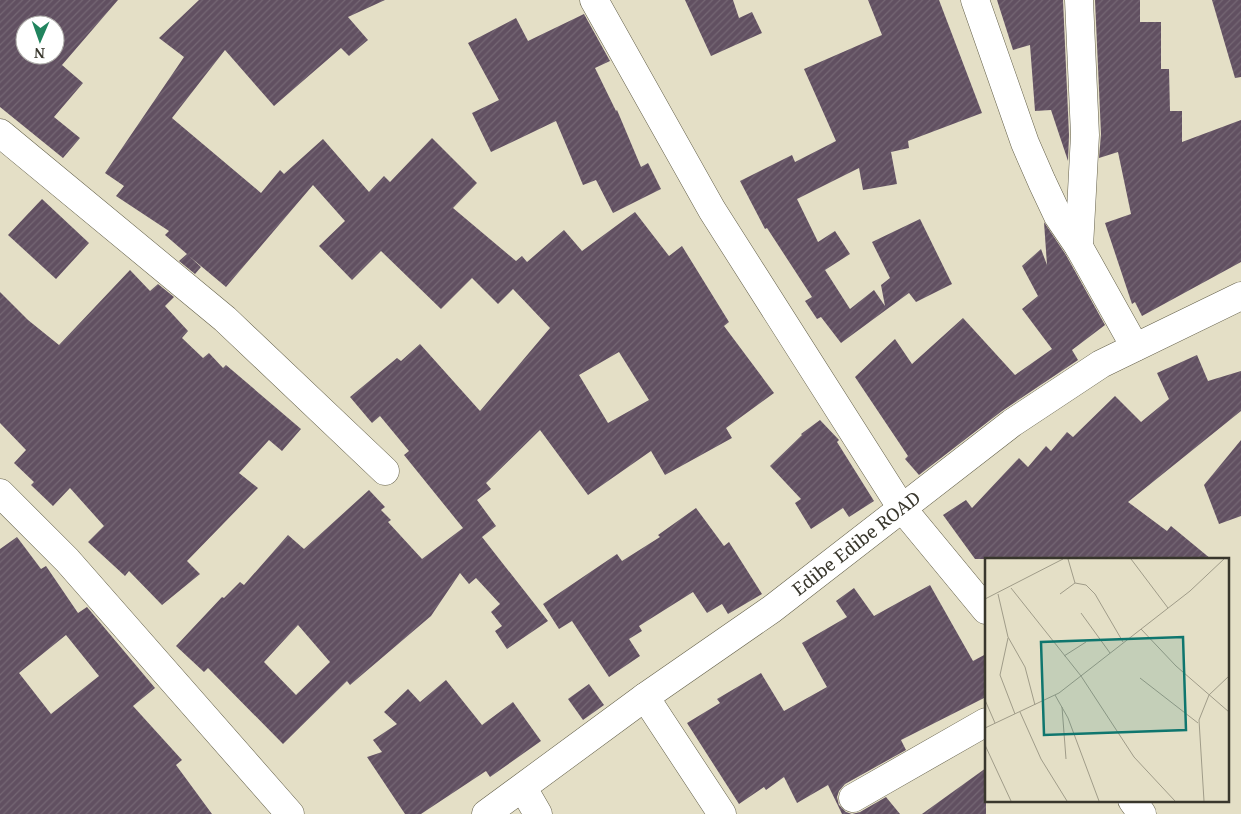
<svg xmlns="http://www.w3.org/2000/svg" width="1241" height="814" font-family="'Noto Serif',serif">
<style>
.building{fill:url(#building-hatch);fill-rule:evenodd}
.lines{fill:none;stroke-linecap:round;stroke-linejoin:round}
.street-casing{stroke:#635f49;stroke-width:29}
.secondary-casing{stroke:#635f49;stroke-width:29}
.street{stroke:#fff;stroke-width:28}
.secondary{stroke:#fff;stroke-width:28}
.labels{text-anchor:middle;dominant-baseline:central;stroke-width:5;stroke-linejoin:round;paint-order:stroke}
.street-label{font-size:18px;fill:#39372d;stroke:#fff}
.inset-road{fill:none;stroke:#a09c89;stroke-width:1}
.view{fill:#0f766e;fill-opacity:0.15;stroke:#0f766e;stroke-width:2.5}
.inset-edge{fill:none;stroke:#39372d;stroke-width:2.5}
</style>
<defs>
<pattern id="building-hatch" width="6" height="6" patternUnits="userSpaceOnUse" patternTransform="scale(1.25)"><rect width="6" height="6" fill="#615061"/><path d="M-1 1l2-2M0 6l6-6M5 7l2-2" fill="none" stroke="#756774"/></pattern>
</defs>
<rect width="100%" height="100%" fill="#e4dfc6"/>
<g class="building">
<path d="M0,0H118L62,65L83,83L54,117L80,138L63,158L0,107ZM25,25H55V55H25Z"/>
<path d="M199,0H385L348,17L368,40L349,56L341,48L274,106L225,50L172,118L261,193L280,170L284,174L323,139L369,192L384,176L390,182L432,138L477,183L453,208L516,261L522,256L527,262L564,230L582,251L635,212L669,256L682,246L729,322L724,326L774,393L726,428L732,438L665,475L651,451L588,495L540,430L486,483L491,489L477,500L496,526L482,537L548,621L507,649L495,631L502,626L491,612L500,604L476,578L469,584L460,573L431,616L350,685L347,681L283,744L208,668L204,672L176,646L222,597L224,598L240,582L244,585L288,535L304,549L369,490L385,507L381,510L391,520L388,522L422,559L463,528L404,455L409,451L380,416L372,423L350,397L397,358L401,361L420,344L480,411L550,328L513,289L498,304L472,278L441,309L381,251L352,280L319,246L345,221L313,185L226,287L189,256L201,267L195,274L179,261L187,254L165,235L169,231L116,196L124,186L105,173L184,57L159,38ZM619,352L649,400L608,423L579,375ZM298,625L330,662L296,695L264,662Z"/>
<polygon points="685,0 733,0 739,18 752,12 762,33 711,56"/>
<polygon points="868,0 939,0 982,113 908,141 909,148 891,152 897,184 863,190 859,168 797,199 818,242 835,231 850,254 825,270 850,309 874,290 885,306 881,285 890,278 872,242 920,219 952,284 916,302 909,293 841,343 821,317 817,319 805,301 812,297 767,228 765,229 740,181 792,155 795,162 836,141 804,69 882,35"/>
<polygon points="997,0 1063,0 1069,135 1068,161 1051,110 1035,111 1030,45 1013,50"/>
<polygon points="1095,0 1140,0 1140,22 1161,22 1161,69 1169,69 1170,111 1182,111 1182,142 1241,120 1241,262 1142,316 1135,302 1132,304 1105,223 1131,214 1118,152 1099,158 1101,134"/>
<polygon points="1212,0 1241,0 1241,77 1235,78"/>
<polygon points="584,14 610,61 595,68 616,111 617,110 641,167 648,163 661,189 613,213 596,180 583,185 556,121 491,152 472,113 499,100 468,43 516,18 528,41"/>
<polygon points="42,199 89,243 56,279 8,235"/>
<polygon points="1044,222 1066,255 1105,325 1072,350 1078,360 1002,411 919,475 905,459 908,456 855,377 895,339 912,364 963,318 1015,375 1052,349 1022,309 1038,296 1022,266 1041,249 1047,265"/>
<polygon points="130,270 150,291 158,284 174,297 165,306 188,331 182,338 203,358 209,353 223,368 226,365 301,429 282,451 269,440 239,473 258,488 187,561 200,574 162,605 129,571 125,576 88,542 104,526 70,488 53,506 31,485 34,482 14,463 26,450 0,423 0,292 28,320 59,345"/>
<polygon points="1197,355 1208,381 1241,371 1241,411 1128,502 1167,531 1171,526 1211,559 975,559 943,515 966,500 972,508 1019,458 1028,467 1046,446 1051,451 1067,432 1073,437 1115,396 1141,422 1169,399 1157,373"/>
<polygon points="820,420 839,440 837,442 874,501 849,517 843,508 811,529 795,503 801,499 770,466 802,435 801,434"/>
<polygon points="1241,440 1241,516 1219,524 1204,485"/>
<polygon points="696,508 724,546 729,542 762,594 728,614 722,604 707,613 693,592 639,626 642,631 629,639 640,656 609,677 572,621 559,629 543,604 617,554 622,561 660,537 658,535"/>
<path d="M17,537L41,569L46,566L78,613L87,607L155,688L133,706L182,760L176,765L212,814H0V549ZM66,635L99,676L51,714L19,673Z"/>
<polygon points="930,585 973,661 986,654 986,697 901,740 906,750 845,784 839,791 837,797 839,805 846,812 852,814 860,812 886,797 900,814 842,814 828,785 797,803 784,777 766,790 764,787 739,804 687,723 720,703 717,699 761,673 784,711 827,687 802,643 847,617 836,601 854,588 874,616"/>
<polygon points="446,680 482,725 513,702 541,741 490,777 486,771 421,814 405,814 367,757 382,752 373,740 397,724 384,712 408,689 420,702"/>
<polygon points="589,684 604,705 583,720 568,699"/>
<polygon points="986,768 986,814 922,814"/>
</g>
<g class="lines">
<defs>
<g id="street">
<polyline points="594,0 712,210 901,507 986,610"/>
<polyline points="975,0 1025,143 1042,182 1058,216 1079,247 1135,347"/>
<polyline points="1079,0 1085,135 1079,247"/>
<polyline points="0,133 225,319 385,471"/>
<polyline points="645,697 722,814"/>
<polyline points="523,788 538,814"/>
<polyline points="853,798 986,722"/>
<polyline points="1132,800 1142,814"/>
</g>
<g id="secondary">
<polyline points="0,493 67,560 290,814"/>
<polyline points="486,814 645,697 772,609 1012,423 1101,364 1241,296"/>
</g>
</defs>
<use href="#street" class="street-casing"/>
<use href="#secondary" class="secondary-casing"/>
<use href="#street" class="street"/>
<use href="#secondary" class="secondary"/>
</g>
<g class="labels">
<g class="street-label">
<text transform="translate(856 543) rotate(-38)">Edibe Edibe ROAD</text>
</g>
</g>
<g transform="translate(985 558)">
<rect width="244" height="244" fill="#e4dfc6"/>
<path class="inset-road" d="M83,1L90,25M146,1L183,50M90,25L101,27L110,36L138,84M26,30L96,118L149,199L190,243M13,36L23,79L40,109L50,147M75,36L90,25M0,41L78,1M96,55L125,95M156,71L191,108L244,154M23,80L15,117L30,156M79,98L101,84M155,120L213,165M70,137L83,160L114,243M0,142L10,165M77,149L81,201M35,154L56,201L82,243M0,170L74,135L205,33L239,1M0,187L26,243M219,243L214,162L224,137L244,118"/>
<path class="view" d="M198,79L201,172L59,177L56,84Z"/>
<rect width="244" height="244" class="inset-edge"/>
</g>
<g transform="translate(40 40) rotate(182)"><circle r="24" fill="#ffffff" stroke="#b0afab"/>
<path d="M0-4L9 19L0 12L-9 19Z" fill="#21845e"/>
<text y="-8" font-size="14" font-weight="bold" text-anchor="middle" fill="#39372d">N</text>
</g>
</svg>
